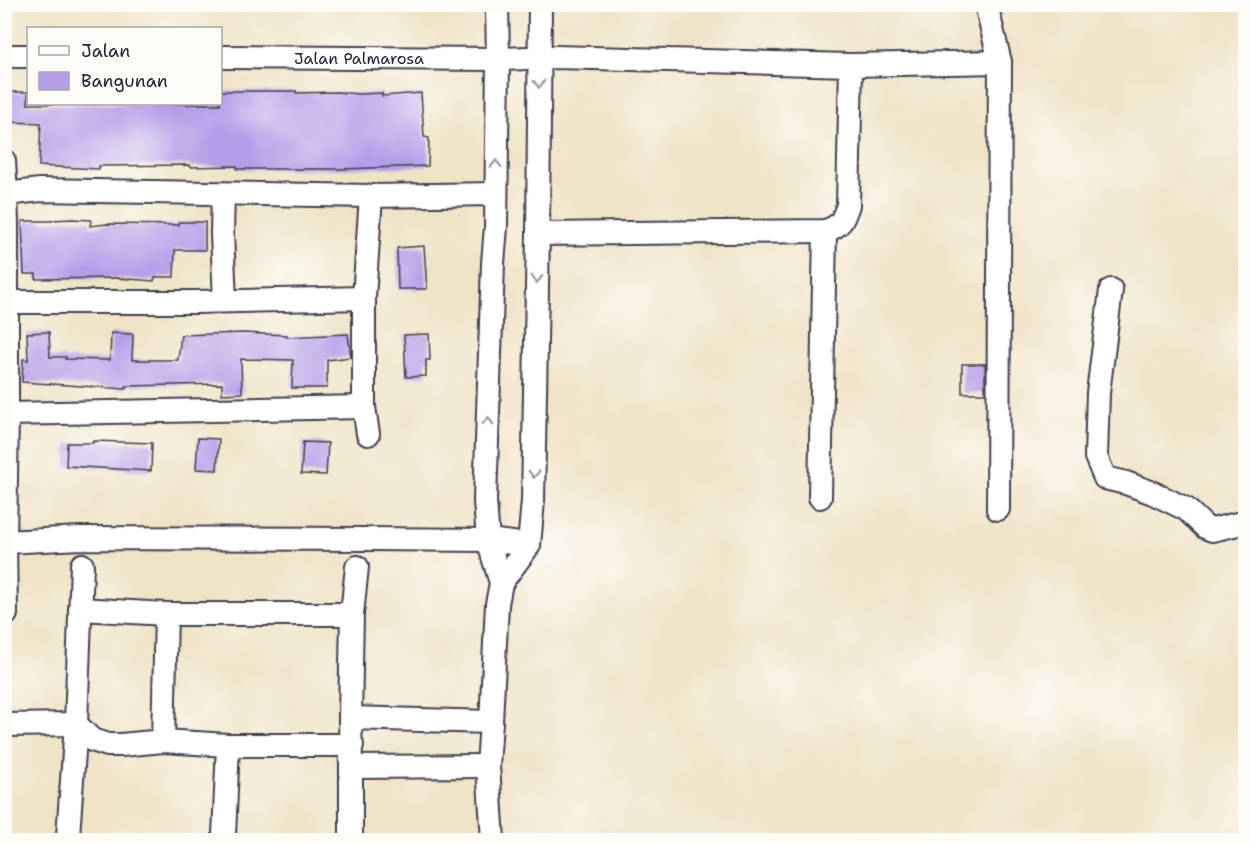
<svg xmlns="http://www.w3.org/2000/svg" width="1250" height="845" font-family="'Shantell Sans',sans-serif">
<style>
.building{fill:#b59ee8}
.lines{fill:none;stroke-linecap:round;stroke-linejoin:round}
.minor-casing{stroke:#413f50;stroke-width:26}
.minor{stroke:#fff;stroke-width:22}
.oneway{stroke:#9c9ca7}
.labels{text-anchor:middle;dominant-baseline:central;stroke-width:4.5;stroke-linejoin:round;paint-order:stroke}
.street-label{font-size:16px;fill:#22223b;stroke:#fdfcf7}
</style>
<rect width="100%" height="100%" fill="#fdfcf7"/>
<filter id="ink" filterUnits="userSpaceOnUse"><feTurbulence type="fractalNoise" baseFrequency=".0167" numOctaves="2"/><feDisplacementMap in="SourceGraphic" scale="12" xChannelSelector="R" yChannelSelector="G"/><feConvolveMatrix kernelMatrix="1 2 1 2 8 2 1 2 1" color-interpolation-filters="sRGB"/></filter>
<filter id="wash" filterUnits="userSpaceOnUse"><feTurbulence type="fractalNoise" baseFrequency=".008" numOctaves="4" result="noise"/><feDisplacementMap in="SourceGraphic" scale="24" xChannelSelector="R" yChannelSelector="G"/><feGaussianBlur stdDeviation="1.35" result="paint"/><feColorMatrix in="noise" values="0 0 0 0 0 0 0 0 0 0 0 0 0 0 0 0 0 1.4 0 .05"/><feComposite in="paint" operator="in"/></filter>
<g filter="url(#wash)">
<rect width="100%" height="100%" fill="#efe3c6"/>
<g id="blocks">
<g class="building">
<polygon points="220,91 296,91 296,93 337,92 358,94 382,93 382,96 421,93 424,137 429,138 428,166 340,169 237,169 237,166 190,167 190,165 99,166 99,169 39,166 41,123 4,122 4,92 28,92 28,104 220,104"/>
<polygon points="72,219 91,220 90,226 107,224 179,225 179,222 205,222 205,250 175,250 174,277 155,277 154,281 116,278 36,279 36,274 24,274 22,221 52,221 52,220"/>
<polygon points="424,246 427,289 398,289 397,248"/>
<polygon points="49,332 50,357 66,357 65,359 110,360 111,333 133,334 132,360 178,360 181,335 244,333 287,335 287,337 348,334 351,357 327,360 327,388 292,388 293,360 241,359 242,393 222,394 222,384 126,386 126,389 22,382 23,359 28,360 27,333"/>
<polygon points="429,334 430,360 426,360 426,376 406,377 404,335"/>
<rect x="962" y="364" width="23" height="29"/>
<polygon points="198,438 219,439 217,470 196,469"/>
<polygon points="93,441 152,443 151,471 66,466 67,443 93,443"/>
<polygon points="303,442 328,443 326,475 301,474"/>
</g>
</g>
</g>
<g filter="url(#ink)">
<use href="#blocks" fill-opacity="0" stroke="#413f50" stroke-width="1.5"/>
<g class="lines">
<defs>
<g id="minor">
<polyline points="986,4 1000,62 998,509"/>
<polyline points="4,56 28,56"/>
<polyline points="220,57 498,59 555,57 851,65 1000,62"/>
<polyline points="4,161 6,194"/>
<polyline points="223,194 222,233 225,301"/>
<path d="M538,234L825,231C841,226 843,220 848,205L851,65"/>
<polyline points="1111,290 1098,393 1096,457 1105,478 1126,483 1153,493 1186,509 1205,527 1212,530 1246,522"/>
<polyline points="7,302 195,302 364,298"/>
<polyline points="7,414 364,407"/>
<polyline points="368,434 364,407 364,298 371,196"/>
<polyline points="820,497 825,231"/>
<polyline points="5,542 81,538 366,539 488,540 529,545"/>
<polyline points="501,583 529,545 533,501 538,234 540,4"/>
<polyline points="80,609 166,614 352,614"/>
<polyline points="6,614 5,542 7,414 7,224 6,194 40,190 371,196 496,194"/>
<polyline points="350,718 352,614 357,567"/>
<polyline points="4,725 76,724 92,740 108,745 121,745 163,741 228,745 352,745"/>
<polyline points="163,741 166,614"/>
<polyline points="488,766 351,767 350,718 491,722"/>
<polyline points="68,836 76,724 82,565"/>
<polyline points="224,836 228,745"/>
<polyline points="351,840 351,767"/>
<polyline points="493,840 488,766 491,722 497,604 501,583 488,540 485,501 493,263 496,227 498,59 497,4"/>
</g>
</defs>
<use href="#minor" class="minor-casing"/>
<use href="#minor" class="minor"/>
</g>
<defs><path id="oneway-chevron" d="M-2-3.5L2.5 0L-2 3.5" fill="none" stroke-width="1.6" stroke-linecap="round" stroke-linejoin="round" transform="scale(1.5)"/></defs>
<g class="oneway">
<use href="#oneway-chevron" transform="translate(539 84) rotate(90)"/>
<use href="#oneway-chevron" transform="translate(496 164) rotate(-89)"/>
<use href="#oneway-chevron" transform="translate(537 279) rotate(91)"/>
<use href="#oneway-chevron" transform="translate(488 421) rotate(-88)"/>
<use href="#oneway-chevron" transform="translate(534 474) rotate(91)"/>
</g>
</g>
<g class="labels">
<g class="street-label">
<text x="359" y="58">Jalan Palmarosa</text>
</g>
</g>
<rect width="1250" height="845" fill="none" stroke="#fdfcf7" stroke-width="24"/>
<rect x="27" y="27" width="195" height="78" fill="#fdfcf7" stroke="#a5a5ac" stroke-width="1.5"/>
<rect x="39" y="46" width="30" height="9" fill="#ffffff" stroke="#a5a5ac" stroke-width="1.5"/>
<text x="81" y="57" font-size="18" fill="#22223b">Jalan</text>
<rect x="39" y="72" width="30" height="18" fill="#b59ee8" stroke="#a5a5ac" stroke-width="1.5"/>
<text x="81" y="87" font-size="18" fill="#22223b">Bangunan</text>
</svg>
